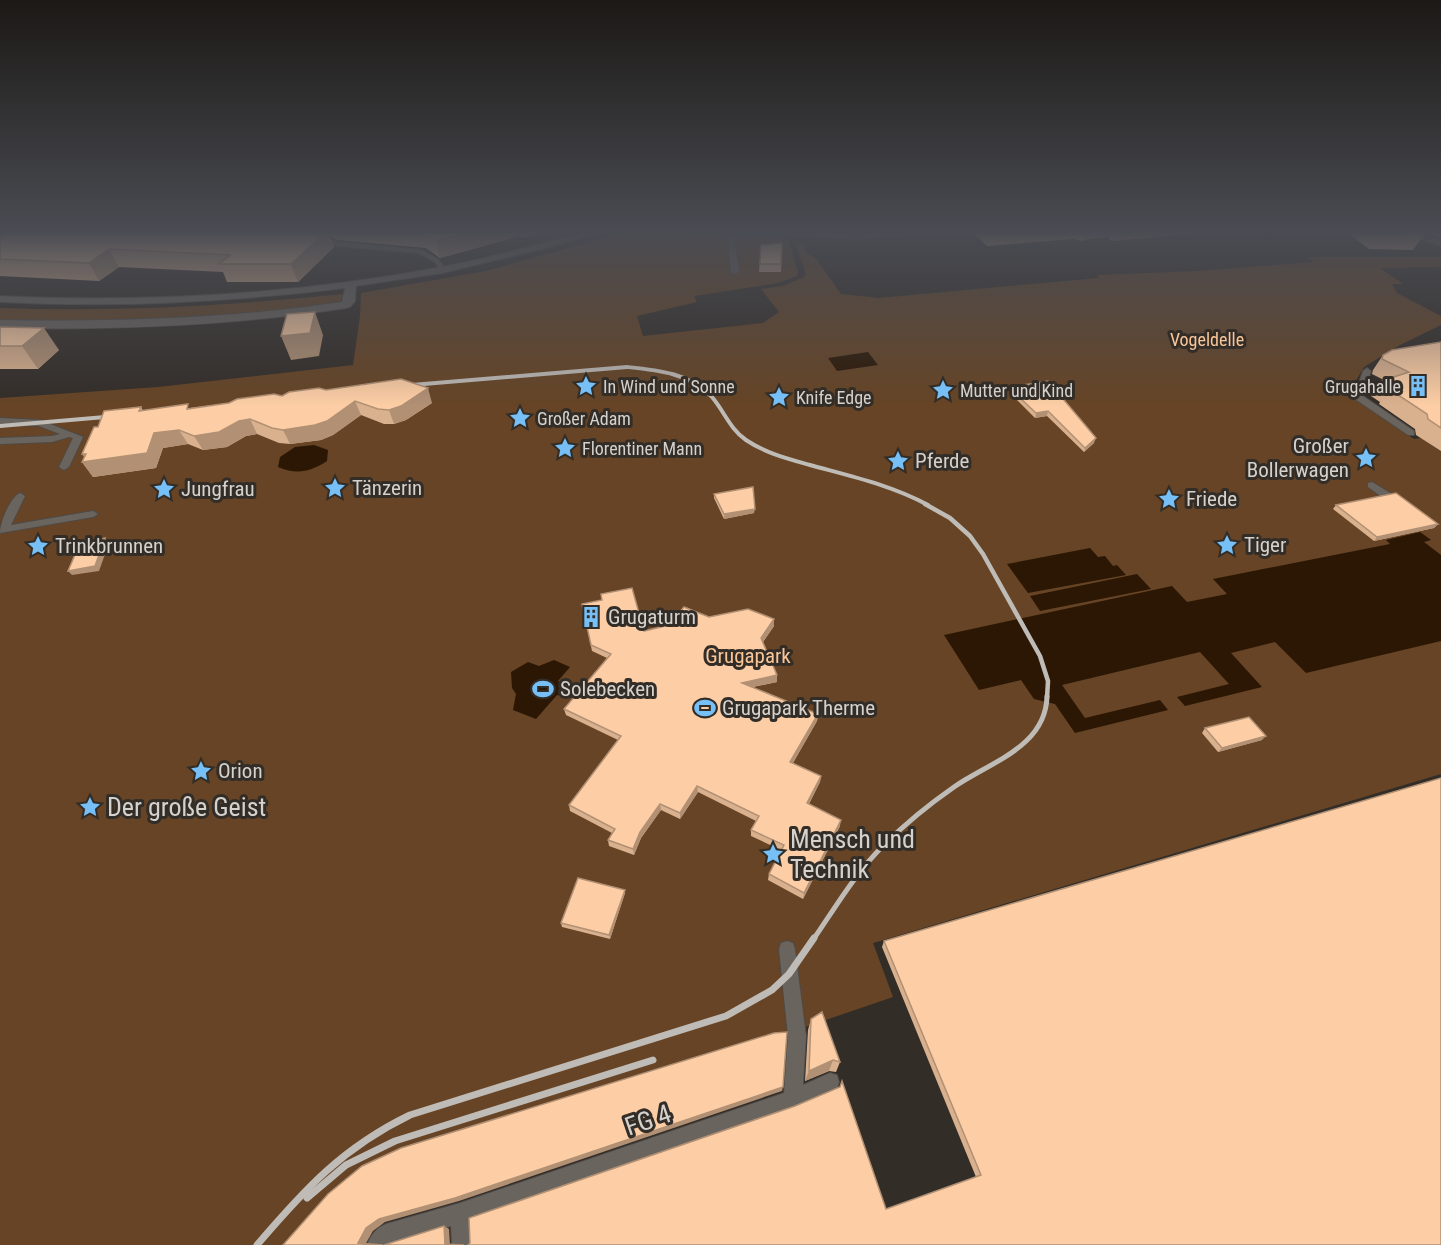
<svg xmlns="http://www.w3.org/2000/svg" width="1441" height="1245" font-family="'Roboto Condensed',sans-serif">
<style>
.green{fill:#664425}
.water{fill:#2b1704}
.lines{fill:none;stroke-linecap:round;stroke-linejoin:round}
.service-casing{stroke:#4f4a46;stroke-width:2}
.minor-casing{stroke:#4f4a46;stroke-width:2}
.service{fill:#6a645e;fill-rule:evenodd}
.minor{fill:#6a645e;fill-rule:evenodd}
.rail-far3{stroke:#bfbbb6;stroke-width:4}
.rail-far2{stroke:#bfbbb6;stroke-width:4.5}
.rail-far1{stroke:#bfbbb6;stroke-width:5}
.rail{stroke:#bfbbb6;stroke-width:7}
.wall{fill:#dab18e}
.shaded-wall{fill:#b19074}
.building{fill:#fdcea5;stroke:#b19074;stroke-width:1.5}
.labels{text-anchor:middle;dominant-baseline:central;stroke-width:6;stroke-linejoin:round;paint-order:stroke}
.far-park-label{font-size:18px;fill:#fac698;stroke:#332d28}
.far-poi-label{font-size:18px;fill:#d5d1cd;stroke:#332d28;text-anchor:start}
.poi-label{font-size:21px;fill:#d5d1cd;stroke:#332d28;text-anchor:start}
.park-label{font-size:21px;fill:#fac698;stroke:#332d28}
.near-poi-label{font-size:26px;fill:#d5d1cd;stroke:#332d28;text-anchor:start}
.near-street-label{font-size:26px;fill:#d5d1cd;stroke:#332d28}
</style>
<rect width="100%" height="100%" fill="#332d28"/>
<g class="green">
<polygon points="626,232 788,238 798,272 797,276 778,283 694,296 697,302 637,316 643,336 763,323 779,312 761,289 783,286 804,277 806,273 795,243 804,244 805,251 817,260 841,294 879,298 1099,278 1097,275 1197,271 1314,262 1307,257 1441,257 1441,267 1380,268 1403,284 1392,284 1397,293 1441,316 1441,325 1400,345 1364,367 1348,394 1414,439 1421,438 1441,451 1441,774 873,943 893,997 773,1038 292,1245 0,1245 0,398 158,387 353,365 360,316 361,293 486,271"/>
<path d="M343,294L341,301L336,304C225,321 112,321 0,321V308C115,312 229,306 343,294Z"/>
</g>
<g class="water">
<polygon points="868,352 878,365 837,371 828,358"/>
<path d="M314,445L328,450L327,461C310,472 297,475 278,467L280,457L295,447Z"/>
<polygon points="1420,532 1431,540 1424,542 1441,555 1441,641 1306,673 1275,642 1231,653 1262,687 1185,706 1177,697 1229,684 1200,652 1062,685 1085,718 1160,700 1168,710 1075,733 1055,704 1034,699 1021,680 979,690 944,635 1172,586 1187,602 1227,594 1213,579 1390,544 1386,540"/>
<polygon points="1090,548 1098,557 1105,556 1113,566 1117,565 1126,575 1028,593 1007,564"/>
<polygon points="1137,574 1151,589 1040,611 1030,596"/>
<polygon points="554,660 570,667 558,681 576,692 570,698 557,695 536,719 513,710 516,694 512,688 511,672 528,662 539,666"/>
</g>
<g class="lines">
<defs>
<g id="service">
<polygon points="319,232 325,232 329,239 338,242 422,250 438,259 447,270 441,271 434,261 418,253 337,246 325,241"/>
<path d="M729,232H735C733,238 738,263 739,272L735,274L731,272C731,263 727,238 729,232Z"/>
<polygon points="1367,368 1371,371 1363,396 1414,431 1414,435 1408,435 1355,399 1354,397 1363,371"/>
<polygon points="0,418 40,420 83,437 69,467 64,470 59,467 73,438 69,437 52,442 0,444 0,438 52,436 60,434 39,426 0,424"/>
<polygon points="1372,482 1390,493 1390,497 1382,497 1368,487 1368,483"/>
<path d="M20,493L25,496L11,525L93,511L98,514L93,517L0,533C0,522 10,498 20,493Z"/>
<path d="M787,941L793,943L795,949L806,1036L803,1085L830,1073L837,1075L839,1082L837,1089L793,1108L471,1219L472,1245H452L451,1226L392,1243L390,1245H367C371,1235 376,1228 386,1224L460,1203L784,1093L788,1036L779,949L781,943Z"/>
</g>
<g id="minor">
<path d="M587,232H602L542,249L443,273L356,286L355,301L350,307L346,308C232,326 116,330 0,328V320C114,322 229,319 342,302L345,288C231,302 115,308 0,302V296C143,303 300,294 441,267C490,258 539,244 587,232Z"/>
<polygon points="760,232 922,232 917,235 854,239 765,235"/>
<polygon points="1400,232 1414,232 1441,240 1441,246"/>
</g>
</defs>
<use href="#service" class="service-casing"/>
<use href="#minor" class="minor-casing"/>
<use href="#service" class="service"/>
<use href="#minor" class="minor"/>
<g class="rail-far3">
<path d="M400,386L627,367C657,370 690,373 712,397C724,411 730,429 746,440C765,453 789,459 810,465C850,476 891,485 928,505"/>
<polyline points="0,426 117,416"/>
</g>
<polyline class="rail-far2" points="925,504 950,518 970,536 983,554 1040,656 1048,681 1047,698"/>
<path class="rail-far1" d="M813,940C835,908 856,872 884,845C904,825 931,803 954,787C990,762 1046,747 1047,696"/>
<g class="rail">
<polyline points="307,1198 346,1165 395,1141 653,1060"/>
<path d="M257,1245C305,1189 342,1148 410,1115L726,1016L772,990L789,974L814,938"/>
</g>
</g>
<g class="wall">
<polygon points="0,232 544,232 524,238 520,236 440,258 426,248 338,240 330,237 334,247 298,282 227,282 223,272 119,267 99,281 0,276"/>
<polygon points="973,232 1199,232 1198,233 1112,241 1108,237 1087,239 1083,241 1073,239 987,246"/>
<polygon points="1347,232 1441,232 1441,238 1425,233 1413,250 1369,249"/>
<polygon points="782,243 781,272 759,272 761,245"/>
<polygon points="0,327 59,350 38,369 0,369"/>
<polygon points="1441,342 1441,451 1416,435 1415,429 1379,404 1380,402 1371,396 1381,381 1384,380 1372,374 1373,370 1383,355"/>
<polygon points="1023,385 1094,443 1084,452 1047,416 1035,418 1016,399 1017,395 1023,394 1024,391 1022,389"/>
<polygon points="326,390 432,403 406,420 394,424 384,424 361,415 333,435 321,440 290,444 279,443 257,434 246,436 227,447 203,450 188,444 163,448 156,468 93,477 82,462 98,427 141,407 143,411 190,408"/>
<polygon points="714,494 754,513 724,519 714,498"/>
<polygon points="1336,505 1438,524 1434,528 1374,541 1333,509"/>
<polygon points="582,604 644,631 709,617 774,626 763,642 777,675 777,682 753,687 818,714 817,721 793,763 821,776 820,782 809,804 840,826 803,899 768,880 769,874 781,850 751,836 751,830 756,821 698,792 680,819 661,810 641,838 634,855 609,846 608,840 612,833 570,811 569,805 618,740 566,715 564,709 607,658 592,651"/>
<polygon points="1205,728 1262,740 1218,752 1202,733"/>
<polygon points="625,890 625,893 610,939 562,927 561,923"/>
<polygon points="884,941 1441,1245 886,1209 976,1177 882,947"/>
<polygon points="811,1019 840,1062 836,1072 829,1071 805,1081 808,1030"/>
</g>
<g class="shaded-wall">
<polygon points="326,232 329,232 334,247 298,282 291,264"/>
<polygon points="468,232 519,232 520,236 440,258 436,240"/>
<polygon points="523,232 544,232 524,238"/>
<polygon points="1086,232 1089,232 1087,239 1083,241"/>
<polygon points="1116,232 1199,232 1198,233 1112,241"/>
<polygon points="109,249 119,267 99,281 89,263"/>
<polygon points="315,312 323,335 319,356 291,360 281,336"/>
<polygon points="44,328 59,350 38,369 22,346"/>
<polygon points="428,388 432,403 406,420 394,424 389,410"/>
<polygon points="355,401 361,415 333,435 321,440 290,444 283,430"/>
<polygon points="1048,411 1047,416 1035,418 1036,413"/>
<polygon points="250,419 257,434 246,436 227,447 203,450 194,436 239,421"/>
<polygon points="179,430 188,444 163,448 156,468 93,477 82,462 87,462 82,454 154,433"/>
<polygon points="1096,438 1094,443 1084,452 1085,448"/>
<polygon points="755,509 754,513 724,519 724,514"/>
<polygon points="1438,524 1434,528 1374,541 1377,537"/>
<polygon points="105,538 109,543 99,571 72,575 68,571"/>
<polygon points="774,619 774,626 761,645 761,638"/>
<polygon points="777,675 777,682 742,689 742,683"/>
<polygon points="818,714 817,721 790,768 790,762"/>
<polygon points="1266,736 1262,740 1218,752 1222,748"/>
<polygon points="821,776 820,782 806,809 807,803"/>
<polygon points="697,786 698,792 680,819 680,813"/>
<polygon points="660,804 661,810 641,838 634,855 633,849 640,832"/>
<polygon points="841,820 840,826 803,899 804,893"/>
<polygon points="625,890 625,893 610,939 609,935"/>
<polygon points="833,1060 829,1071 805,1081 809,1071"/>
<polygon points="783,1087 782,1091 459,1201 385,1222 373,1231 365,1245 358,1243 366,1228 379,1219"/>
<polygon points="444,1226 449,1229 450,1245 445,1244"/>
</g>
<g class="building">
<polygon points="0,232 326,232 291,264 219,264 230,255 109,249 89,263 0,259"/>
<polygon points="423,232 468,232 436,240"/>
<polygon points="1375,232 1418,232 1422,235 1378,234"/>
<polygon points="782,243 781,264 760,264 761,245"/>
<polygon points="315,312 310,333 281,336 287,314"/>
<polygon points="0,327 44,328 22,346 0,346"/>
<polygon points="1441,342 1441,428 1428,419 1427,414 1389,389 1393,389 1381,381 1409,372 1382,359 1383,355 1392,350"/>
<polygon points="401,379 428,388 401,406 389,410 378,409 355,401 327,421 315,425 283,430 272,428 250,419 239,421 219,432 194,436 179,430 154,433 147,453 82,462 86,454 82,454 94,427 98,427 104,411 141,407 139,411 188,404 187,409 229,403 237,399 274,394 282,396 289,392 319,388 326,390"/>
<polygon points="1048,381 1096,438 1085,448 1048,411 1036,413 1017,395 1027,393 1024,390 1028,389 1023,385"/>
<polygon points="753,487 755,509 724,514 714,494"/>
<polygon points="1396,493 1438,524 1377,537 1336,505"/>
<polygon points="105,538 95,566 68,571 80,543"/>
<polygon points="632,588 644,631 669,625 684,607 709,617 748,609 774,619 761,638 777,675 742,683 818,714 790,762 821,776 807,803 841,820 804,893 769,874 784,845 751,830 759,816 697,786 680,813 660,804 640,832 633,849 608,840 615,829 569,805 621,736 564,709 611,654 591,645 582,604 602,600 601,594"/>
<polygon points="1249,717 1266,736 1222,748 1205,728"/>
<polygon points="1441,778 1441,1245 468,1245 470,1243 469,1218 795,1106 840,1087 842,1081 886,1209 981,1175 884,941"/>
<polygon points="578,878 625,890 609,935 561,923"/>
<polygon points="822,1012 840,1062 833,1060 809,1071 811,1019"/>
<polygon points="787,1032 783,1087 455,1198 379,1219 366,1228 358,1243 383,1245 283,1245 328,1194 362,1166 401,1148 774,1033"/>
<polygon points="444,1226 445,1244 464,1245 384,1245"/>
</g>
<linearGradient id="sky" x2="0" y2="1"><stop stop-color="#1c1916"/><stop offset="0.57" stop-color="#4a4c53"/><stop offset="1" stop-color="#4a4c53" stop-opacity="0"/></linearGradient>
<rect width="1441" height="406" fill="url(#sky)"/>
<defs>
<symbol id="sight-bare" viewBox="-9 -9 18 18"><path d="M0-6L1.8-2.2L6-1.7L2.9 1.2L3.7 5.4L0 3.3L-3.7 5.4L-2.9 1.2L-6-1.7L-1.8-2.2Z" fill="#77c0f7" stroke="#332d28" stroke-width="2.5" paint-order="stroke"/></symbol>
<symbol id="building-bare" viewBox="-9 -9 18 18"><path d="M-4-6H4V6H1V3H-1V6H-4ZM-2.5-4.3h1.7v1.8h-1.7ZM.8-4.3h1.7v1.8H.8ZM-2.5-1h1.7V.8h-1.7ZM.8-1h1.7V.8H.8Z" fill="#77c0f7" stroke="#332d28" stroke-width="2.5" paint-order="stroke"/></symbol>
<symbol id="stadium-bare" viewBox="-9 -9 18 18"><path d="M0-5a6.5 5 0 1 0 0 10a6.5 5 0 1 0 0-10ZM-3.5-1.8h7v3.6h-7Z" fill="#77c0f7" stroke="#332d28" stroke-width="2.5" paint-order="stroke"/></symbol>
</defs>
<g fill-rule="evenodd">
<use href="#sight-bare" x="571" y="371" width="30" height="30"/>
<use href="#building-bare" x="1403" y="371" width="30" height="30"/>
<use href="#sight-bare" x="928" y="375" width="30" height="30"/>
<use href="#sight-bare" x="764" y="382" width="30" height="30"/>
<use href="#sight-bare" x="505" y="403" width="30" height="30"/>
<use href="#sight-bare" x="550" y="433" width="30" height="30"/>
<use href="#sight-bare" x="1351" y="443" width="30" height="30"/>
<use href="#sight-bare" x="883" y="446" width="30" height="30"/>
<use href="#sight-bare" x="320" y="473" width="30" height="30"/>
<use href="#sight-bare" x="149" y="474" width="30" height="30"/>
<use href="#sight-bare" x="1154" y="484" width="30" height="30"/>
<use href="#sight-bare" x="1212" y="530" width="30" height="30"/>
<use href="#sight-bare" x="23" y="531" width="30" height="30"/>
<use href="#building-bare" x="576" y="602" width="30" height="30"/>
<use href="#stadium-bare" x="528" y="674" width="30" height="30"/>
<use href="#stadium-bare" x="690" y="693" width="30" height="30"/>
<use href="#sight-bare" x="186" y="756" width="30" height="30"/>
<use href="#sight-bare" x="75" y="792" width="30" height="30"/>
<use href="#sight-bare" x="758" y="839" width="30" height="30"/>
</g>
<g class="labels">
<g class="far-park-label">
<text x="1207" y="339">Vogeldelle</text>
</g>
<g class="far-poi-label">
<text x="603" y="386">In Wind und Sonne</text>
<text x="1401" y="386" text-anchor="end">Grugahalle</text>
<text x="960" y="390">Mutter und Kind</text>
<text x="796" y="397">Knife Edge</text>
<text x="537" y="418">Großer Adam</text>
<text x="582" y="448">Florentiner Mann</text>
</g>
<g class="poi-label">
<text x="1349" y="446" text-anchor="end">Großer<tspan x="1349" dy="24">Bollerwagen</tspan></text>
<text x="915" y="461">Pferde</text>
<text x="352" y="488">Tänzerin</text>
<text x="181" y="489">Jungfrau</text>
<text x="1186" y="499">Friede</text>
<text x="1244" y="545">Tiger</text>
<text x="55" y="546">Trinkbrunnen</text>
<text x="608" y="617">Grugaturm</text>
<text x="560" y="689">Solebecken</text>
<text x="722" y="708">Grugapark Therme</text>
<text x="218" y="771">Orion</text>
</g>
<g class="park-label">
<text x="748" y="656">Grugapark</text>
</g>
<g class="near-poi-label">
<text x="107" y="807">Der große Geist</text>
<text x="790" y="839">Mensch und<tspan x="790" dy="30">Technik</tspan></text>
</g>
<g class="near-street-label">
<text transform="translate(648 1120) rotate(-19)">FG 4</text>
</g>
</g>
</svg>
